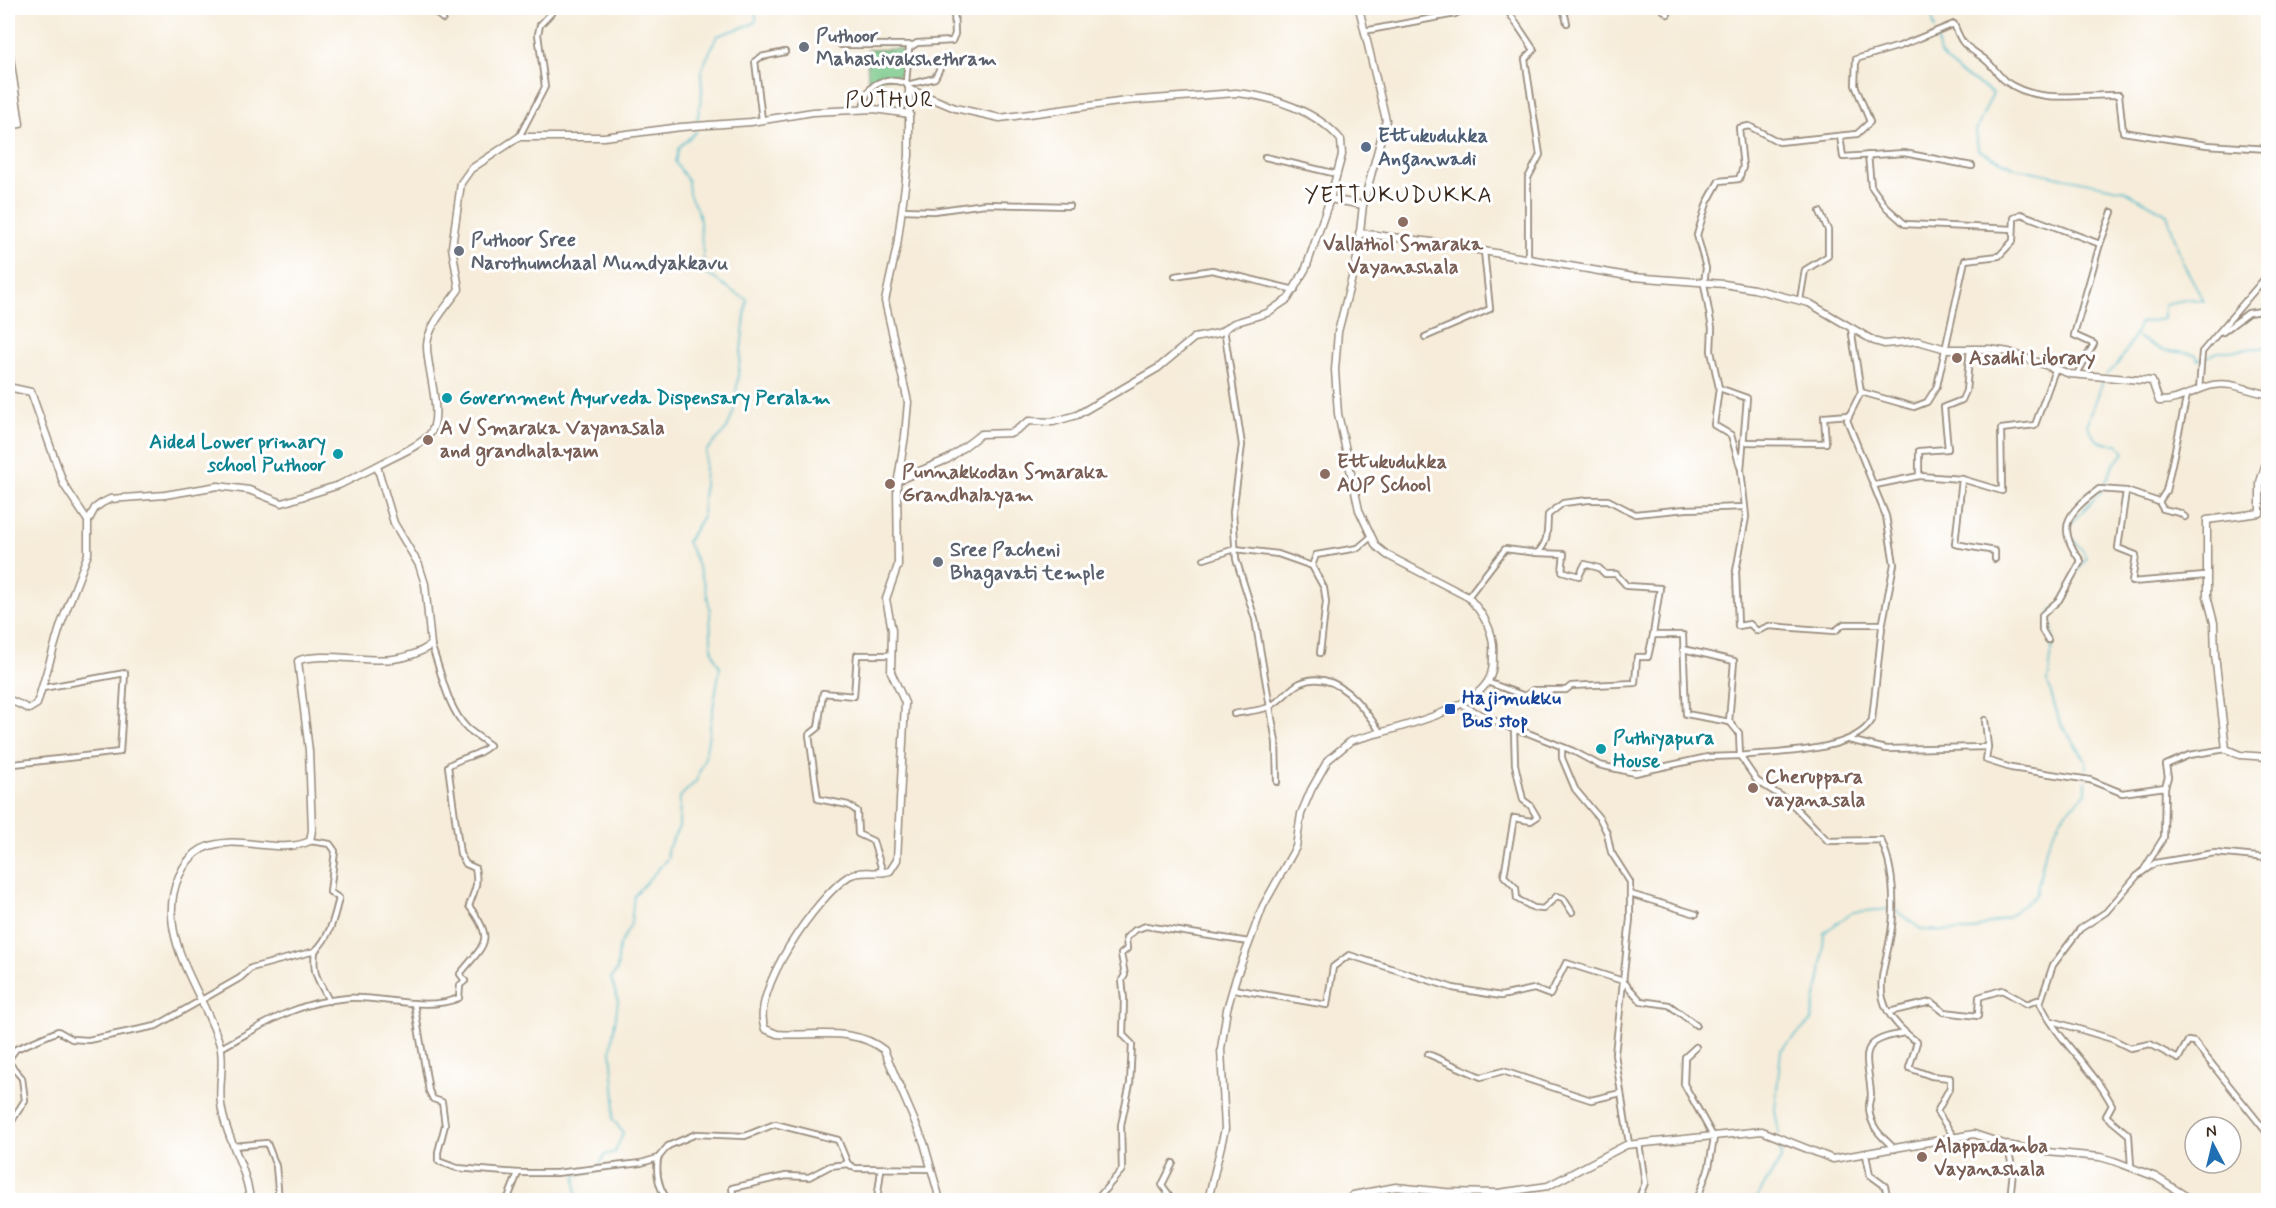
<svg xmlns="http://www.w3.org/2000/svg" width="2276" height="1208" font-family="Mynerve,sans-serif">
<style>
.green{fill:#79c889;stroke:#5a7954;stroke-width:1.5}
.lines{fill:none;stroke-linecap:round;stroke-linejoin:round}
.stream{stroke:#4eb9cb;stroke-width:1.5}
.street-casing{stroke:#988b7c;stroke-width:8}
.secondary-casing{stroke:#988b7c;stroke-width:9}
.street{stroke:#fff;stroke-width:4.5}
.secondary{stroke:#fff;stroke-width:6}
.worship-dot{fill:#6b7280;stroke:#fff;stroke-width:2}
.service-dot{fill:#5c6f8a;stroke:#fff;stroke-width:2}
.education-dot{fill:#8d6e63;stroke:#fff;stroke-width:2}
.culture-dot{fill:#0f9aa8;stroke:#fff;stroke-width:2}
.transit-dot{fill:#1a4fb4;stroke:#fff;stroke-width:2}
.labels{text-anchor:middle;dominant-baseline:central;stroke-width:6;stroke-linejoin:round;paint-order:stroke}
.worship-label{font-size:20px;font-weight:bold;fill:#5b616d;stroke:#fff;text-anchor:start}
.service-label{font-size:20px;font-weight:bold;fill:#4e5e75;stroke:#fff;text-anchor:start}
.education-label{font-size:20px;font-weight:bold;fill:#785e54;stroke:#fff;text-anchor:start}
.culture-label{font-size:20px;font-weight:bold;fill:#0d838f;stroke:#fff;text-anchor:start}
.transit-label{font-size:20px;font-weight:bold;fill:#164399;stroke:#fff;text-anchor:start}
.quarter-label{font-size:22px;letter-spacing:1.5px;fill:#3b2a1e;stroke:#fff}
</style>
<rect width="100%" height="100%" fill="#fff"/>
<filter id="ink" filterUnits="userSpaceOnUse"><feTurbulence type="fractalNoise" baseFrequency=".0167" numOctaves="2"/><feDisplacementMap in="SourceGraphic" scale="12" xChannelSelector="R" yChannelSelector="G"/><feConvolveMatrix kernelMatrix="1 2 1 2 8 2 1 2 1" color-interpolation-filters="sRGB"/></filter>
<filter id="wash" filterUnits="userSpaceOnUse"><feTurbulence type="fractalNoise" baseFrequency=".008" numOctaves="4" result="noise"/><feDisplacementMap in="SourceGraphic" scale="24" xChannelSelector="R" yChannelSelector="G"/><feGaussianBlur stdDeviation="1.35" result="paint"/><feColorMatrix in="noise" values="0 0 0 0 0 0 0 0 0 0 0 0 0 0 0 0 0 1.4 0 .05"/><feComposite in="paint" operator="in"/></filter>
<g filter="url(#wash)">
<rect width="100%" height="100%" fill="#f6ecd9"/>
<polygon class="green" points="901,49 902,75 868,81 867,50"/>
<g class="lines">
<g class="stream">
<polyline points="1930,8 1935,29"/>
<path d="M1936,34L1940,54L1960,73L1993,93L1976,130L1978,150L2016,168L2124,190L2167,214L2182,261L2204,301L2190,299L2164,304V319L2140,323C2132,340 2122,364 2106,375"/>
<polyline points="697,121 702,94 701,71 717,36 752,24 756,21 756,8"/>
<polyline points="2137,337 2162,350 2195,354 2199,360 2218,352 2268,347"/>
<path d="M2103,381L2087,425C2094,440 2101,445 2118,444L2124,453L2113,465L2104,487"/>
<polyline points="2070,524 2102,491"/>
<polyline points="2070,535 2083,551 2086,558 2077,572"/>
<polyline points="2067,589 2065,600 2051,612 2053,640 2048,683 2060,723 2086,760 2086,776"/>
<polyline points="1895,910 1922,930 1970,931 2008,917 2036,895 2046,848 2062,817 2086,793 2086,781"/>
<polyline points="1779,1134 1775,1110 1781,1050 1811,1021 1821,973 1824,933 1852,912 1891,909"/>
<path d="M598,1167L605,1155L615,1152L623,1133L613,1119L615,1099L611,1050L618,1001L611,978L617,970L619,946L631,924L634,896L668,858L667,850L679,827L680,797L696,781L705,757L720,667C706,645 713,628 709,604C705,582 697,561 687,542L702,518L706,451L727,429L734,410L747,299C731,293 721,280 705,274L699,214L689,194L688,181L675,162L679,147L697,131"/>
<polyline points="576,1200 576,1175 596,1171"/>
<polyline points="1755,1200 1781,1159 1780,1143"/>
</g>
</g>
</g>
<g filter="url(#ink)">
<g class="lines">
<defs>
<g id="street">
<polyline points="430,8 443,19"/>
<polyline points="1506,8 1534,50 1525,59 1540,155 1528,178 1528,258"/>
<polyline points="1563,8 1567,23"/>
<polyline points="1661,8 1668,14"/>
<polyline points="1364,31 1455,14 1465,8"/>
<polyline points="841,45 913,45"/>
<polyline points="907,85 935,78 946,56"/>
<polyline points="909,89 906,83 909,48 917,43 952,41 955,34 954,8"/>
<path d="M863,109C867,83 880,76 906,83"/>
<polyline points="762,120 755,61 761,57 785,52"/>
<polyline points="1840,136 1843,157 1904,153 1972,166"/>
<polyline points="519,137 545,87 538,34 540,25 556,8"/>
<polyline points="1868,155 1871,186 1886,207 1905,224 2013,229"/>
<polyline points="1265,157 1337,174"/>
<polyline points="902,210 934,211 985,204 1069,206"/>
<polyline points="1175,276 1212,270 1295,290"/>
<polyline points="1800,300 1805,270 1828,256 1828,230 1820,212"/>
<path d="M1851,328L1861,392L1847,420L1886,516L1894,564L1882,627L1872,720C1854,753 1774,752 1740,756L1757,781L1789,801L1828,841L1881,840C1891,862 1894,888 1893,913C1892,968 1856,997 1917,1042L1909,1068L1931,1076L1950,1078V1087L1937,1112L1954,1137"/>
<polyline points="1224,329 1242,445 1233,512 1236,559 1255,619 1276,742 1277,782"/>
<polyline points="2223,332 2248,313 2268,310"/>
<polyline points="1425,337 1490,309 1484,251"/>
<polyline points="2077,374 2094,344 2074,335 2100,244"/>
<polyline points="1719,388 1714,425 1731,435 1740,467"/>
<polyline points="2199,390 2202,352 2265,278 2268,270"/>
<polyline points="1861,392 1914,407 1927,402 1937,386 1965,260 1999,256 2013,241 2014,218 2021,214 2100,244 2112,212"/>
<polyline points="2187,395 2166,491 2159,502 2126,491 2118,548 2136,555 2132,582 2205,576"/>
<polyline points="1743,442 1826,443 1824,417 1849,415"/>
<polyline points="1919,476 1962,479 1955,544 1995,551 1995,559"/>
<polyline points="1962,479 2002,491 2001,429 2035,425 2055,370"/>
<polyline points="1875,485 1919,476 1919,451 1948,449 1944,407 1962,400 1966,391 1970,349"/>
<polyline points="2159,502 2163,509 2180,513 2185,517"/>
<polyline points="1745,507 1746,517 1736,571 1738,626 1750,624 1757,631 1769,626 1835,631 1844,624 1882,624"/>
<polyline points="1537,553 1564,554 1562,571 1579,576 1585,564 1599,568 1605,574 1616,574 1627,586 1660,588 1653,635"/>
<polyline points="1204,559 1235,549 1278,554 1312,566 1316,555 1358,548 1371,537"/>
<polyline points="1312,566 1324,588 1326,602 1320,653"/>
<path d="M1468,597L1505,549L1537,553C1549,543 1547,529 1548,515L1563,503L1588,500H1608L1635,514L1686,509L1745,507L1741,470L1747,398L1719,388L1711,351L1712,328L1704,284L1706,268L1697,235L1707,203L1719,181L1739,179L1743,167L1739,128L1749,126L1779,142L1857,134L1870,122L1855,85L1856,59L1900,46L1954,24C1963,47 1964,44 1983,58C1991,63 1997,74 2005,81C2038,105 2082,94 2119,95L2123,132L2207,145L2268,149"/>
<path d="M2048,640L2042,630V615L2059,600L2081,561C2054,526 2069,512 2099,489L2126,491"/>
<polyline points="1683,649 1734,661 1729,722"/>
<polyline points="1460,704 1514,730 1528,733 1573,751 1599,765 1635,773 1708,757 1740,756 1739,733 1730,722 1686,714 1683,635 1653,635 1648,657 1637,657 1635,683 1571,686 1566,690 1533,690 1525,696 1487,682"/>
<path d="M1234,714C1244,712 1256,711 1266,708C1279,704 1288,689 1300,683C1336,667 1364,708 1381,733"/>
<polyline points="1514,730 1515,764 1523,800 1530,805 1537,817 1531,821 1514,818 1504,876 1516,888 1517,899 1534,908 1543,909 1557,896 1563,898 1572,912"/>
<polyline points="1849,740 1886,749 1988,747 1985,720"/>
<polyline points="1562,747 1562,758 1575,789 1600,819 1607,833 1611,852 1630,882 1630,919 1615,1054 1629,1144"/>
<polyline points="1988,747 1986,760 2011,768 2090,780 2122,793 2165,787 2168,777 2166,765 2189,755 2226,749"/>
<polyline points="14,764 120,752 125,673 43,688"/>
<path d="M310,841L330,844L335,851L330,892L339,898C334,918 330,937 315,951C312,977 319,979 329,1001"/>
<polyline points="2143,871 2164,837 2165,787"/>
<polyline points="883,873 873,841 858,834 857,811 848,805 818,799 809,735 818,728 823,693 854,696 857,655 892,655"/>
<polyline points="1630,894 1696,914"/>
<polyline points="1234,989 1327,1005 1333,967 1349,955 1453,988 1501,996 1534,989 1550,995 1566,963 1623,981 1641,1001 1669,1005 1696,1025"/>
<polyline points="414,1003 429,1091 433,1099 442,1102 445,1125 438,1152 438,1161 457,1168 518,1173"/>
<polyline points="1889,1012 1931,1002 1944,1012 1978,1016 1979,997 2002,990 2027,1004 2040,999"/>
<polyline points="2052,1021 2112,1039 2130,1048 2150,1044 2178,1059 2188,1041 2194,1042 2268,1134"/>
<polyline points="1696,1047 1685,1057 1684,1084 1714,1138 1709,1167 1697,1200"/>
<path d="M221,1048C265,1024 295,1002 348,998C384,996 425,1012 459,998L460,985L465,981L460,974C484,944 496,941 469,906C474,891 479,885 475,868L466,864L460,854L448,766C462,756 478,757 490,745C482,739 474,734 467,728C446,706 442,672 431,645"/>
<polyline points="1428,1054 1481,1077 1503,1071 1591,1100 1621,1093"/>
<polyline points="8,1060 16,1049 58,1031 72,1039 88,1040 156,1026 240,978 251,968 315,951"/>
<polyline points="8,1062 22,1078 25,1100 8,1127"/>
<polyline points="8,1143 10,1126"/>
<polyline points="2007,1145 2013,1170 2010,1200"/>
<polyline points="234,1146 267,1143 276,1166 279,1200"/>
<path d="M1895,1149C1882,1137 1870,1127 1869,1108C1868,1103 1871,1099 1871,1094C1868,1056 1854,1040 1906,1033"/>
<polyline points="1866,1155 1870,1175 1885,1186 1888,1200"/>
<path d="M658,1158C656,1171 658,1185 665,1196L658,1200"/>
<polyline points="1173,1163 1162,1185 1173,1200"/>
<path d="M2131,1166L2129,1135L2106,1116L2112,1105C2092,1067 2058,1041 2040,1003L2053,965L2080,929L2106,912L2137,876L2155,863L2215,853L2268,858"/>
<polyline points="504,1200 508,1198 518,1173 556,1173 641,1163 658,1158 668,1146 696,1134 745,1136 775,1124 838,1140 848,1164 855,1168 932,1169"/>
<polyline points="734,1200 732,1188 786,1176 809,1177 830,1166 848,1164"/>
<polyline points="877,1200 881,1170"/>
<polyline points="1096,1200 1122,1170 1121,1125 1130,1084 1132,1044 1123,1035 1124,999 1122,980 1125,975 1121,954 1127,949 1126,938 1135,930 1146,926 1249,942"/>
<polyline points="1638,1200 1645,1183 1639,1143"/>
</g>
<g id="secondary">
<polyline points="8,44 20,124 8,126"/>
<polyline points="1330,199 1363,205"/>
<path d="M1359,233L1432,242L1633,277L1724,284L1754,289L1809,303L1874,341L1884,344L1918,341L1946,349H1989L2009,352L2070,374L2152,381L2159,401C2180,402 2193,389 2213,385C2232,381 2250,392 2268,394"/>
<polyline points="8,387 31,392 64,485 88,521"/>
<polyline points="2268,457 2260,482 2260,513 2207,520 2207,596 2214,623 2215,655 2226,749 2240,755 2268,757"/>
<path d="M899,480L948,459L981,434L1012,433L1029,421L1053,422L1077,415L1158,368L1194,338L1219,333L1234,323L1267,313L1288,299L1306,268L1330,199L1342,155L1341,140C1317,111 1272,96 1236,93L1126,101L1000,118L955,108L909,89V156L897,246L885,301L908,402L905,436L897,485L898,565L886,599L892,630L891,672L905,703L897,860L890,871C876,875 861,869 849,876C818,895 749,993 765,1029L777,1034C813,1037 854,1026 884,1050L924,1143L940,1200"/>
<polyline points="8,699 29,709 37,704 61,624 88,554 88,521 95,508 102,503 110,499 165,495 218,486 249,490 282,503 339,485 377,466"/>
<path d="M250,1200C247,1167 225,1137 221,1104C218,1085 225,1063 220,1045C204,992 153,935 179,876C184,865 191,855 202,849C235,832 278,856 310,841L312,830L309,751L298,661C304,657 313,658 321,657C359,656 398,669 431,645L425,584L419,565L394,523L377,466C392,457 417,448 429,435C445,418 426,367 427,345C428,325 449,304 459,289L452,247L461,183L471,169L519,137H604L681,127L751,122L813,112L874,109L910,114"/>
<path d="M1208,1200L1225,1129L1221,1049L1227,1009L1236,978L1263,906L1296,847L1301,814L1311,790L1328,760L1351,741C1386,730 1468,714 1488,681C1493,673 1493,664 1493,654C1495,632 1483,613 1468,597L1387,555L1376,546L1359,510L1338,414L1335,370L1338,332L1357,258L1363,205L1386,120L1359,8"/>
<polyline points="1348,1200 1353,1195 1396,1187 1445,1192 1498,1193 1548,1186 1626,1145 1762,1131 1833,1159 1974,1134 2007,1145 2047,1152 2100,1157 2114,1161 2156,1177 2192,1200"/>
</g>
</defs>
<use href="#street" class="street-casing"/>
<use href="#secondary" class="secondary-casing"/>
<use href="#street" class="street"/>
<use href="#secondary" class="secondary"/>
</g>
</g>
<g class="worship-dot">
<circle cx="804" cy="47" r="6"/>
<circle cx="459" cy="251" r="6"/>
<circle cx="938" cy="562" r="6"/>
</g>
<circle class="service-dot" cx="1366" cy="147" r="6"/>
<g class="education-dot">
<circle cx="1403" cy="222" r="6"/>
<circle cx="1957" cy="358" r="6"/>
<circle cx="428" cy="440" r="6"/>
<circle cx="1325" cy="474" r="6"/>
<circle cx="890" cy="484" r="6"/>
<circle cx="1753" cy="788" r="6"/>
<circle cx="1922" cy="1157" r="6"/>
</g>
<g class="culture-dot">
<circle cx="447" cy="398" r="6"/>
<circle cx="338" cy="454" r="6"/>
<circle cx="1601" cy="749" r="6"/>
</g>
<rect class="transit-dot" x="1444" y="703" width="12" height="12" rx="3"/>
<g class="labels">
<g class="worship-label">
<text x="816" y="36">Puthoor<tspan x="816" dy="23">Mahashivakshethram</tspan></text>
<text x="471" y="240">Puthoor Sree<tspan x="471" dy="23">Narothumchaal Mundyakkavu</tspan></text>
<text x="950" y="550">Sree Pacheni<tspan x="950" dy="23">Bhagavati temple</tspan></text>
</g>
<g class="service-label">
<text x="1378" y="136">Ettukudukka<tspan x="1378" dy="23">Anganwadi</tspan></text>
</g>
<g class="education-label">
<text x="1403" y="244" text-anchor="middle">Vallathol Smaraka<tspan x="1403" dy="23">Vayanashala</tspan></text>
<text x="1969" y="358">Asadhi Library</text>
<text x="440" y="428">A V Smaraka Vayanasala<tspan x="440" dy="23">and grandhalayam</tspan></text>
<text x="1337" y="462">Ettukudukka<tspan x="1337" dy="23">AUP School</tspan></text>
<text x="902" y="472">Punnakkodan Smaraka<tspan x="902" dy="23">Grandhalayam</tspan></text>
<text x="1765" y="777">Cheruppara<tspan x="1765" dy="23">vayanasala</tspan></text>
<text x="1934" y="1146">Alappadamba<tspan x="1934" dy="23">Vayanashala</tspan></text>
</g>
<g class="culture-label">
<text x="459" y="398">Government Ayurveda Dispensary Peralam</text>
<text x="326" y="442" text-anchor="end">Aided Lower primary<tspan x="326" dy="23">school Puthoor</tspan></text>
<text x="1613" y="738">Puthiyapura<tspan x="1613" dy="23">House</tspan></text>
</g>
<g class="transit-label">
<text x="1462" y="698">Hajimukku<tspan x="1462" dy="23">Bus stop</tspan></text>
</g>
<g class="quarter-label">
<text x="890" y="101">PUTHUR</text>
<text x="1399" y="196">YETTUKUDUKKA</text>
</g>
</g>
<rect width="2276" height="1208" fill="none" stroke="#fff" stroke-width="30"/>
<g transform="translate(2213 1145) rotate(353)"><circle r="28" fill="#ffffff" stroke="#b1aaa5" stroke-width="1.5"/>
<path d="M0-4.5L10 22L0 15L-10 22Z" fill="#1f6fb2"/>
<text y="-9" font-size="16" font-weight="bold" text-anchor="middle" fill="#3b2a1e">N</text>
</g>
</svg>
